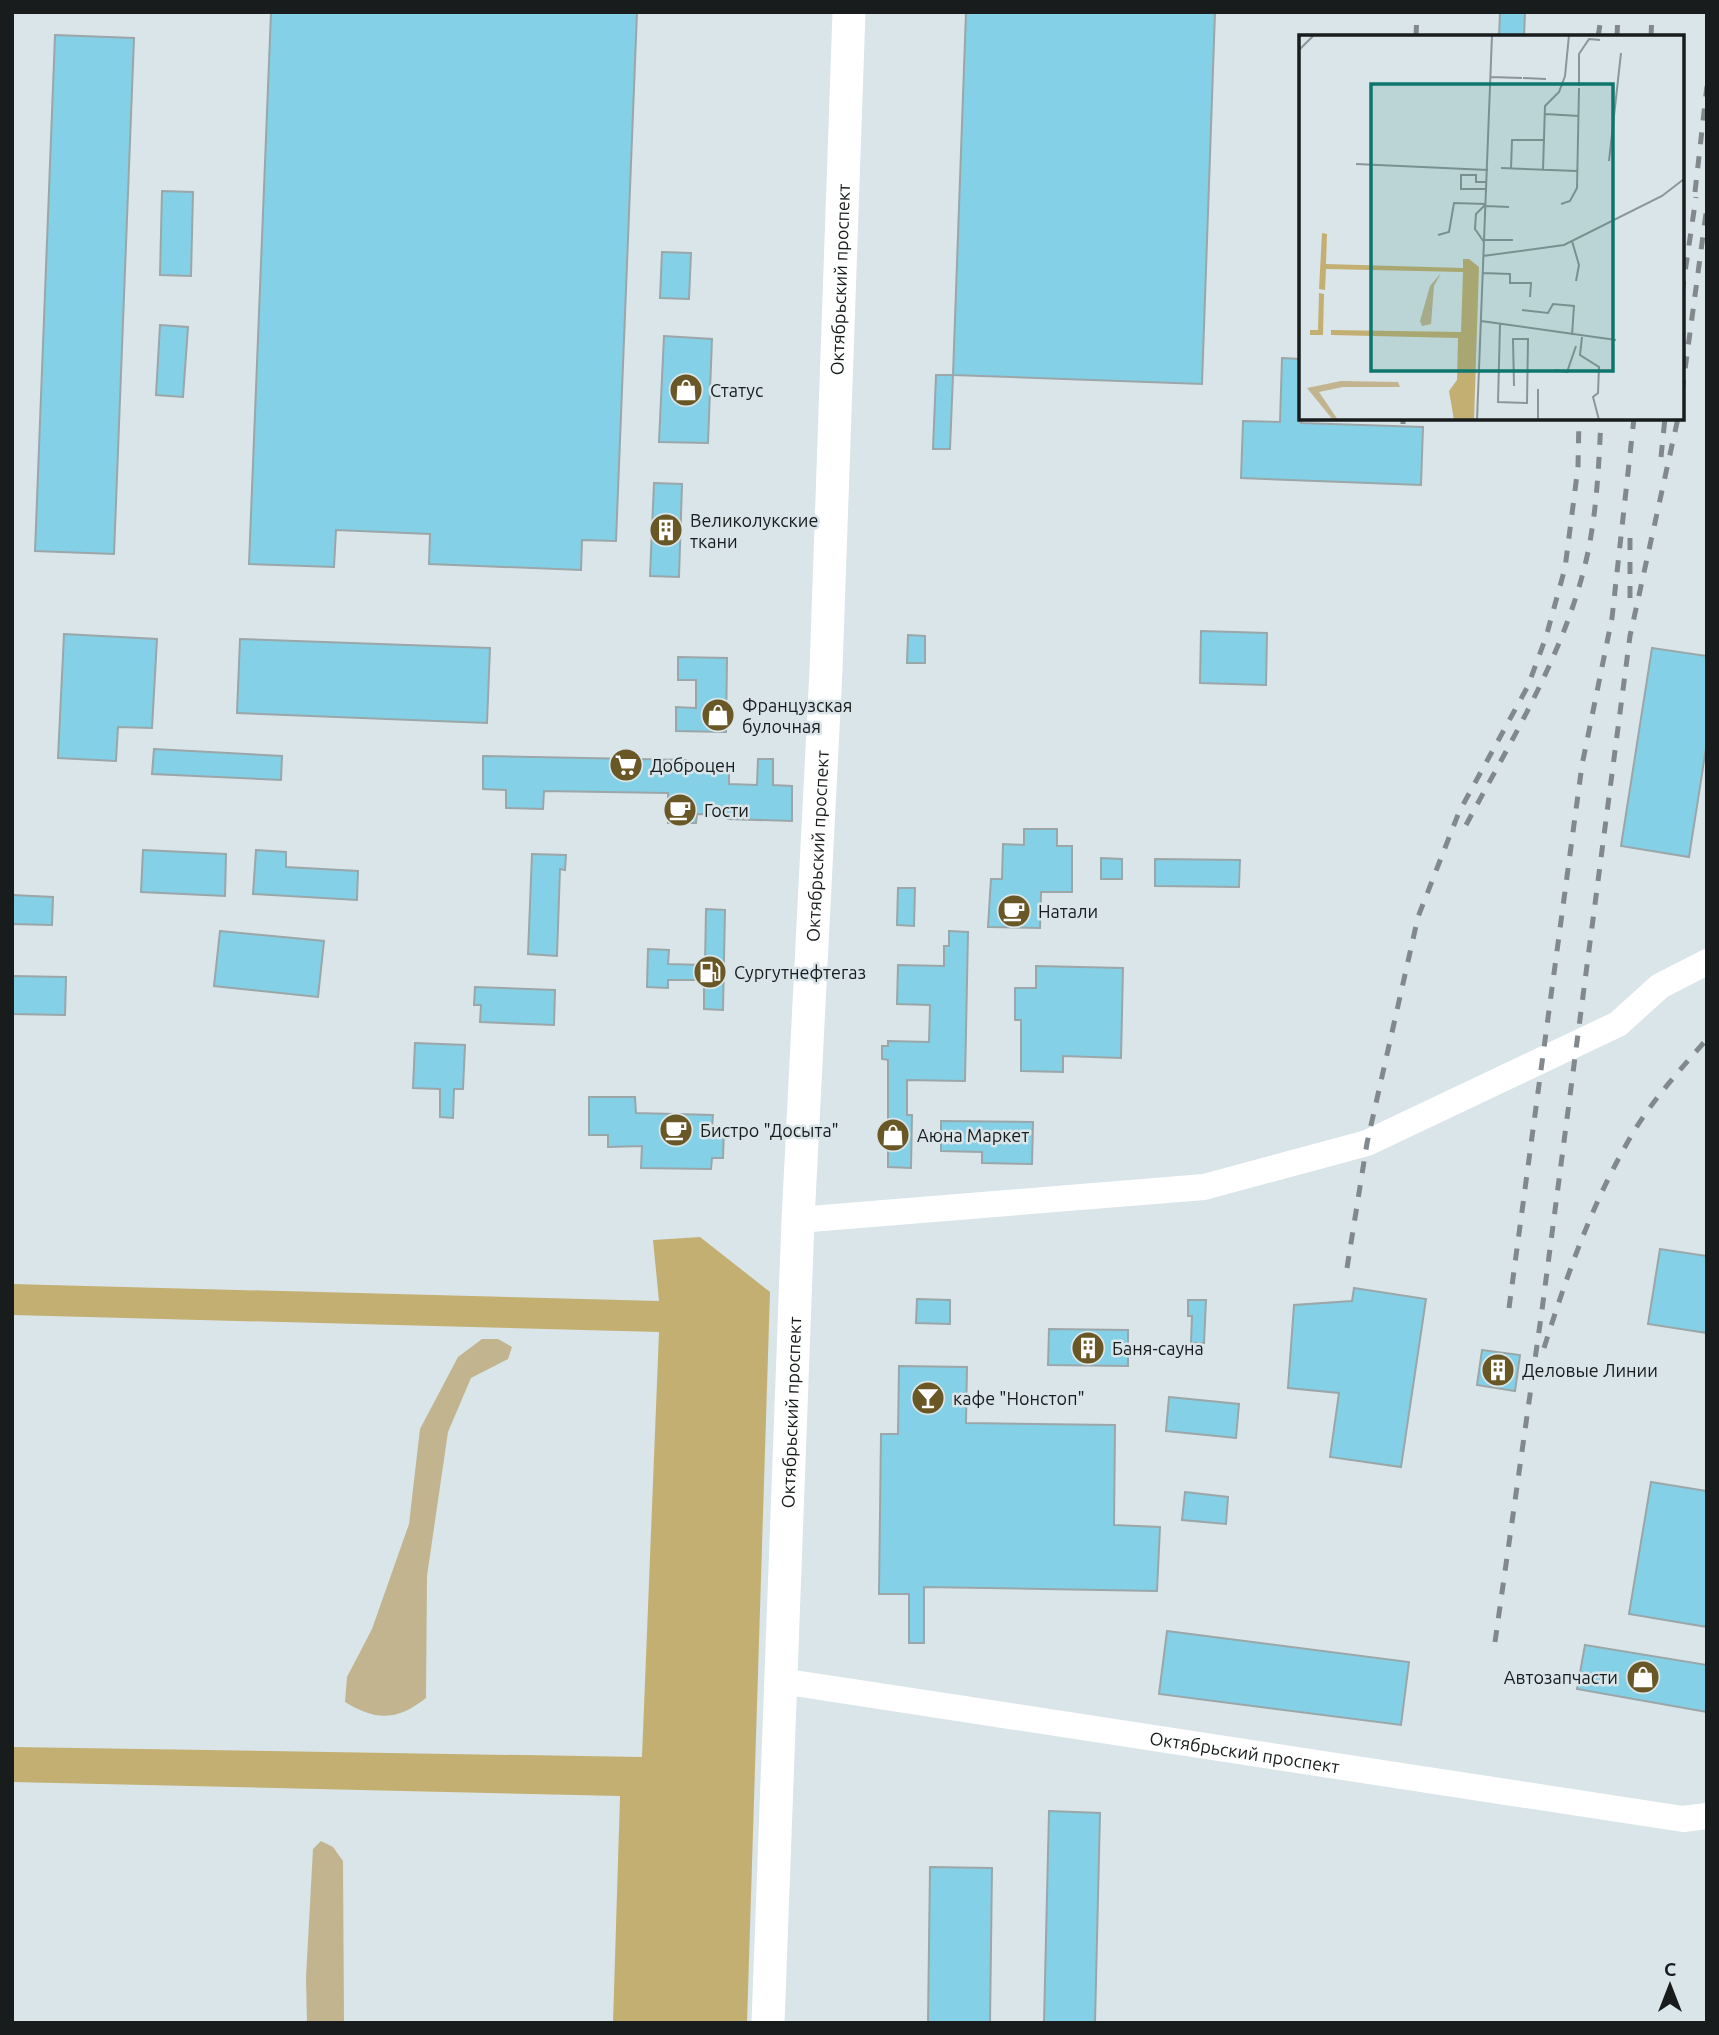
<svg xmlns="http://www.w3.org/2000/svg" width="1719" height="2035" font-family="Ubuntu,sans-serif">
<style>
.green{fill:#c1b48f}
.forest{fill:#c4af73}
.building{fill:#84d1e7;stroke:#9ba6a9;stroke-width:2}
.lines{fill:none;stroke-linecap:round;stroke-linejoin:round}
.minor{stroke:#fff;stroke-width:26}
.major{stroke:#fff;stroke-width:33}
.rail{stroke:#81898c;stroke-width:5;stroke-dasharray:12 12;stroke-linecap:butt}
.labels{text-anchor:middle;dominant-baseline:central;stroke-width:5;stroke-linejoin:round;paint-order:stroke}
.street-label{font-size:18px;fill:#181c1d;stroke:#dae5e9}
.poi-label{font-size:18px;fill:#181c1d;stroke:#dae5e9;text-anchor:start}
.inset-road{fill:none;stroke:#8c9597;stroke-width:2}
.view{fill:#0f766e;fill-opacity:0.15;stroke:#0f766e;stroke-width:3.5}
.inset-edge{fill:none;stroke:#181c1d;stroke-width:3.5}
</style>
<rect width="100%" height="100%" fill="#dae5e9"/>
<g class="green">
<path d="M482,1339H498L512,1347L508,1359L471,1378L448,1432L427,1576L426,1698C397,1721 376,1721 345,1702L347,1677L372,1629L409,1524L420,1429L458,1357Z"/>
<polygon points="321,1841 333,1847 343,1861 344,2023 307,2023 306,1977 313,1849"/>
</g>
<polygon class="forest" points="700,1237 770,1292 747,2023 613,2023 620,1796 12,1782 12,1747 642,1757 659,1332 12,1315 12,1284 659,1301 653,1240"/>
<g class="building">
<polygon points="271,12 637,12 616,541 582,540 581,570 429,564 430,534 336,530 334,567 249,564"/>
<polygon points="966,12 1215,12 1202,384 953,375"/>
<polygon points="1500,12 1525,12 1524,37 1499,37"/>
<polygon points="55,35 134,38 114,554 35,551"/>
<polygon points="162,191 193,192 191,276 160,275"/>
<polygon points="662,252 691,253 689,299 660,298"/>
<polygon points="160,325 188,327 183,397 156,395"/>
<polygon points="664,336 712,339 708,443 659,442"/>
<polygon points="1282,358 1301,359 1301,423 1423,427 1421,485 1241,478 1243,421 1280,422"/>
<polygon points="936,375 953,375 950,449 933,449"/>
<polygon points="654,483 682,484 679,577 650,576"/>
<polygon points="1201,631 1267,633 1266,685 1200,683"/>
<polygon points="64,634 157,639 152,728 118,727 116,761 58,758"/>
<polygon points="908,635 925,636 925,663 907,663"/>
<polygon points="240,639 490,648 487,723 237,713"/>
<polygon points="1652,648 1707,656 1707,742 1689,857 1621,846"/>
<polygon points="678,657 727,658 726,732 676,731 676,707 696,708 696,680 678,680"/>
<polygon points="154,749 282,756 281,780 152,774"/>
<polygon points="483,756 686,760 686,770 729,771 729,784 757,785 758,759 773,759 773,785 792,786 792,821 728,819 728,815 697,814 696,823 668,823 668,793 544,791 543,809 506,808 506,790 483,789"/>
<polygon points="1024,829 1057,829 1057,846 1072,846 1072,892 1041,892 1040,928 988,927 991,879 1002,879 1003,844 1024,845"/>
<polygon points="143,850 226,854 225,896 141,892"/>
<polygon points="256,850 286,852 286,867 358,871 357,900 253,894"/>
<polygon points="532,854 566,855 565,870 560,869 557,956 528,954"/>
<polygon points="1101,858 1122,859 1122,879 1101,879"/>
<polygon points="1155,859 1240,860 1239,887 1155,886"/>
<polygon points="898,888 915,888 914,926 897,925"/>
<polygon points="12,895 53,897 52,925 12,924"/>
<polygon points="706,909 725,910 723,1010 704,1009 704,980 668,980 668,988 647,987 648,949 669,950 668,964 705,965"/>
<polygon points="220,931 324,941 318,997 214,986"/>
<polygon points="949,931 968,932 965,1081 907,1080 907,1115 912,1115 911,1168 888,1167 888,1060 882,1059 882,1046 888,1046 888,1041 929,1042 930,1005 897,1004 898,965 944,966 944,946 949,946"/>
<polygon points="1036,966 1123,968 1121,1058 1063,1056 1063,1072 1021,1071 1021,1020 1015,1020 1015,988 1036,988"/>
<polygon points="12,976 66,977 65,1015 12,1014"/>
<polygon points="475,987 555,990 554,1025 480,1022 481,1005 474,1005"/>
<polygon points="415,1043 465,1045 463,1089 454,1089 453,1118 440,1117 440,1089 413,1088"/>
<polygon points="589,1097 635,1097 636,1113 713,1115 712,1127 724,1127 723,1158 712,1158 711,1169 641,1168 642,1146 608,1147 608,1135 589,1135"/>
<polygon points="941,1121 1033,1122 1032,1164 982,1163 982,1152 941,1151"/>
<polygon points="1660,1249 1707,1256 1707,1333 1648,1324"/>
<polygon points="1354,1288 1426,1299 1401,1467 1330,1457 1339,1393 1288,1388 1294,1305 1352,1301"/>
<polygon points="917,1299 950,1300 950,1324 916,1323"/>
<polygon points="1188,1300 1206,1300 1204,1343 1191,1343 1192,1316 1188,1316"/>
<polygon points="1049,1329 1128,1330 1128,1366 1048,1365"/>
<polygon points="1482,1350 1520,1355 1515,1391 1477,1385"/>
<polygon points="899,1366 967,1367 966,1423 1115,1425 1114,1525 1160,1527 1157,1591 924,1587 924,1643 909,1643 909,1594 879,1594 881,1434 898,1434"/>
<polygon points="1169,1397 1239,1404 1236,1438 1166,1431"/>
<polygon points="1651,1482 1707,1491 1707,1627 1629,1614"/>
<polygon points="1185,1492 1228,1497 1226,1524 1182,1520"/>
<polygon points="1167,1631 1409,1662 1401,1725 1159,1694"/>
<polygon points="1585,1645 1707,1665 1707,1712 1577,1689"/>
<polygon points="1049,1811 1100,1813 1095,2023 1044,2023"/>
<polygon points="930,1867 992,1868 990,2023 928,2023"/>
</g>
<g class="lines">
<g class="minor">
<polyline points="798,1220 1204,1187 1367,1143 1618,1024 1660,986 1707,962"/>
<path id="s1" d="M781,1681L1683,1819L1707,1816"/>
</g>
<path class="major" id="s2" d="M768,2023L798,1220L826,670L849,12"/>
<g class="rail">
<polyline points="1416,37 1417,12"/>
<polyline points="1598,37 1602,12"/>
<polyline points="1617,37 1618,12"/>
<polyline points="1651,37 1652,12"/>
<polyline points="1695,192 1707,86"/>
<polyline points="1682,293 1696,197"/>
<polyline points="1682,392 1707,206"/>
<polyline points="1403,424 1403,418"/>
<polyline points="1661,457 1665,418"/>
<polyline points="1630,538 1630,604"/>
<path d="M1466,825C1513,737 1567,650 1588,552C1597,508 1599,462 1601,418"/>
<polyline points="1347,1268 1367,1143 1418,917 1459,812 1528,686 1546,637 1565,568 1578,467 1579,418"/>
<polyline points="1509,1308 1582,765 1612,618 1634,418"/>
<path d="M1544,1348C1566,1278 1590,1209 1626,1145C1647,1106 1678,1072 1707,1039"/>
<polyline points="1495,1642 1542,1310 1630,636 1678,418"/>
</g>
</g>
<defs>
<symbol id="shop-disc" viewBox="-11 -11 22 22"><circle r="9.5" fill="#695826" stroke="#dae5e9"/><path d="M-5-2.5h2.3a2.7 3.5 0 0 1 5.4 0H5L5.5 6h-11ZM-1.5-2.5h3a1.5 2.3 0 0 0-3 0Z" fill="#fff"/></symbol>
<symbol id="building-disc" viewBox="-11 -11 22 22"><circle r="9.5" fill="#695826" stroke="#dae5e9"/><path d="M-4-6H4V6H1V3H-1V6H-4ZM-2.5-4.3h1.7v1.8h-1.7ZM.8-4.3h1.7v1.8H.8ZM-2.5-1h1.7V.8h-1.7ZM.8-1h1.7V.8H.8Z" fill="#fff"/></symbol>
<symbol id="supermarket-disc" viewBox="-11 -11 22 22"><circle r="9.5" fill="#695826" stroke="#dae5e9"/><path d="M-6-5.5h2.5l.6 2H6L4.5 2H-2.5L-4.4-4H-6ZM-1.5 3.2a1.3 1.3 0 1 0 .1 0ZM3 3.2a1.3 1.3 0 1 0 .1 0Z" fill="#fff"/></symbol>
<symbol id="cafe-disc" viewBox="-11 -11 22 22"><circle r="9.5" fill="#695826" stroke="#dae5e9"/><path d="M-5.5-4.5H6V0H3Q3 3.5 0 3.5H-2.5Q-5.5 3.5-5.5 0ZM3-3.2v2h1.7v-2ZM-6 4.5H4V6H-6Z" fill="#fff"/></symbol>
<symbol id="fuel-disc" viewBox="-11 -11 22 22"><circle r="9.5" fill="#695826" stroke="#dae5e9"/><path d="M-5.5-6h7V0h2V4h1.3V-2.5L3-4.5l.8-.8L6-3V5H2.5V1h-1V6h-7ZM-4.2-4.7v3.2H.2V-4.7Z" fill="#fff"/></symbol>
<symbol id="bar-disc" viewBox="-11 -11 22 22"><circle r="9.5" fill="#695826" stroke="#dae5e9"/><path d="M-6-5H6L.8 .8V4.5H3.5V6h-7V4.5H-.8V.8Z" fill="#fff"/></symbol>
</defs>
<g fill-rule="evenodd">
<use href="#shop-disc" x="667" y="371" width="38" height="38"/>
<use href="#building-disc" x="647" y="511" width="38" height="38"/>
<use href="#shop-disc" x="699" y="696" width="38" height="38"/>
<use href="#supermarket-disc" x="607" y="746" width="38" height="38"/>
<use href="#cafe-disc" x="661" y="791" width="38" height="38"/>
<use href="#cafe-disc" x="995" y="892" width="38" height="38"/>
<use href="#fuel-disc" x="691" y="953" width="38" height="38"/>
<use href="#cafe-disc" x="657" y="1111" width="38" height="38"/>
<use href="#shop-disc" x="874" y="1116" width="38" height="38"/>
<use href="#building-disc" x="1069" y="1329" width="38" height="38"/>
<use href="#building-disc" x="1479" y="1351" width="38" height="38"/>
<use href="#bar-disc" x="909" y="1379" width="38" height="38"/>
<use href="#shop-disc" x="1624" y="1658" width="38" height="38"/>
</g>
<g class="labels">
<g class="street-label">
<text stroke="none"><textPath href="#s2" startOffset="1745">Октябрьский проспект</textPath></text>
<text stroke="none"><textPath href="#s2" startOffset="1178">Октябрьский проспект</textPath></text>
<text stroke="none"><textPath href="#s2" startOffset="611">Октябрьский проспект</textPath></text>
<text stroke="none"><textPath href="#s1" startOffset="469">Октябрьский проспект</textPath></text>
</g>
<g class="poi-label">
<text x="710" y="390">Статус</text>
<text x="690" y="520">Великолукские<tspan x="690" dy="21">ткани</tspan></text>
<text x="742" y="705">Французская<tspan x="742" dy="21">булочная</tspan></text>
<text x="650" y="765">Доброцен</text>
<text x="704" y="810">Гости</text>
<text x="1038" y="911">Натали</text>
<text x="734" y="972">Сургутнефтегаз</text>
<text x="700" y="1130">Бистро "Досыта"</text>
<text x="917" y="1135">Аюна Маркет</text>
<text x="1112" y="1348">Баня-сауна</text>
<text x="1522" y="1370">Деловые Линии</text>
<text x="953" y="1398">кафе "Нонстоп"</text>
<text x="1618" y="1677" text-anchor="end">Автозапчасти</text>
</g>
</g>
<g transform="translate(1299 35)">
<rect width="385" height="385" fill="#dae5e9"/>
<path d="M142,238L135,251L132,289L123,291L121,286L131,251ZM42,346L99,347L101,352H44L20,357L39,385H34L8,353Z" fill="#c1b48f"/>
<path d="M23,198L28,199L27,229L164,233V224H170L180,232L175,385H155L150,356L158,345L159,303L32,300V295L162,297L164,237L27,234L26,255L20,254ZM20,258L25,259L24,300H11V295H19Z" fill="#c4af73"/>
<path class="inset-road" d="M0,15L15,0M192,42L223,43M224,43L247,44M280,51V19L290,4L301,5M246,79L280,81M310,126L322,18M57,129L189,135M202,133L278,136M212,134L213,105H245M244,135L246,71L260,57L266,41L270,0M188,154H162V140H177V147H188M262,169L271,166L278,153L280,53M187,171L210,172M139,200L150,197L155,168L187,169M185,205H214M273,206L280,230L277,246M185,207L176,194L177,179L187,169M184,221L265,210L363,161L385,144M184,238L211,239V248H232L231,262M223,275L249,278L254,269L275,271L273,300M182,286L317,305M201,289L199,367L228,368L229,304H214L215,351M283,302L281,320L300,332L299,358L294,362L300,385M256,335L268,337L277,311M178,385L193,0M239,385V354"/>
<path class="view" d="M72,49H314V336H72Z"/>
<rect width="385" height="385" class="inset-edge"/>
</g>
<rect width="1719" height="2035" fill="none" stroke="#181c1d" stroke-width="28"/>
<g transform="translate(1670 1986)" stroke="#dae5e9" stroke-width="5" paint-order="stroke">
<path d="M0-5L12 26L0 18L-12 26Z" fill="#181c1d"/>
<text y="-10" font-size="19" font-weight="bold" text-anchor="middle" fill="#181c1d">С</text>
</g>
</svg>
